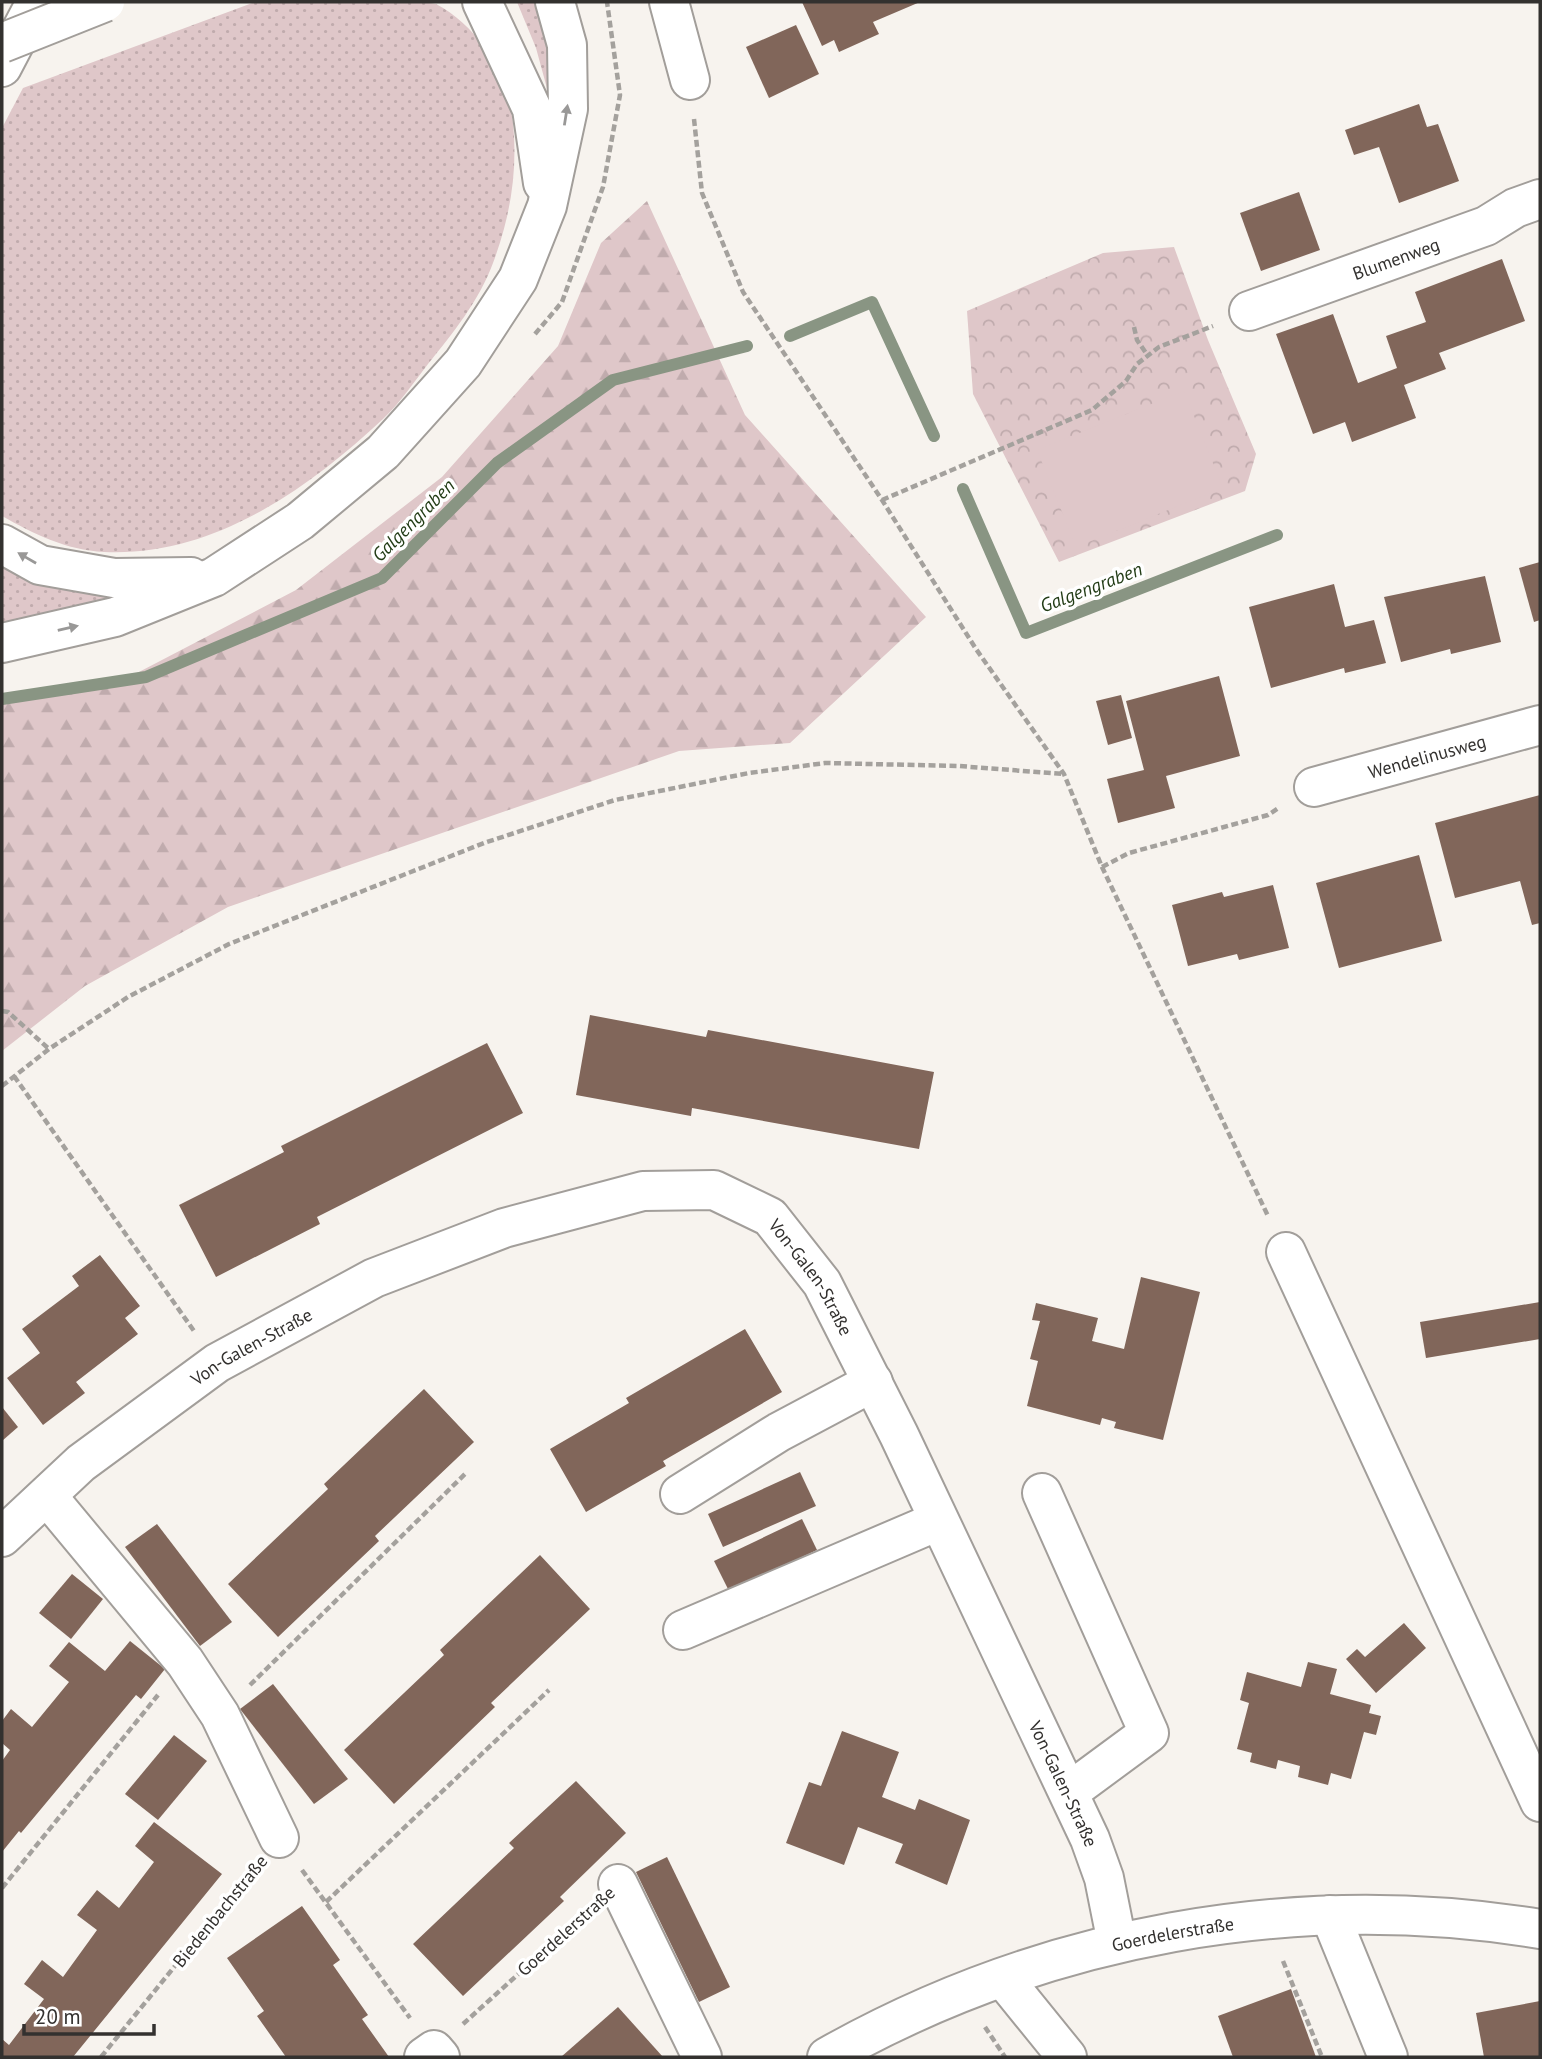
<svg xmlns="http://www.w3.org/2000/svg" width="1542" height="2059" font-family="'PT Sans',sans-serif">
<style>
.grass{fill:url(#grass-dots)}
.forest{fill:url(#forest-firs)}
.park{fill:url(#park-crowns)}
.pitch{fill:#dfc7c9}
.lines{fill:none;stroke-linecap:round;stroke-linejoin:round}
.stream{stroke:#899583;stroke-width:12}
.building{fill:#81665a}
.minor-casing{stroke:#a29e9a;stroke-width:42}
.highway-casing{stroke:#a29e9a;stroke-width:42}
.path{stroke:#a4a19d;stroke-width:4.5;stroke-dasharray:7 3.5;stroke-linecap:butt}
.minor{stroke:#fff;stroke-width:38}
.highway{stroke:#fff;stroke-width:38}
.major-bridge-casing{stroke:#a29e9a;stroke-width:42;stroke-linecap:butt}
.major-bridge{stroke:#fff;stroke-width:38}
.oneway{fill:#999897}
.labels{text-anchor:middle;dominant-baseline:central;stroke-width:7;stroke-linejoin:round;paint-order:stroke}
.street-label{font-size:18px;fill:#33312f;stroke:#fff}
.water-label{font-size:19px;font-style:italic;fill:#233d17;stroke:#fff}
</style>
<defs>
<pattern id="grass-dots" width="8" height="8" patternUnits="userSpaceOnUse" patternTransform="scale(1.75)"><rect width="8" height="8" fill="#dfc7c9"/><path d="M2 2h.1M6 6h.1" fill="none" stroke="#c0abad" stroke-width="1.8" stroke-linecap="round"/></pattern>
<pattern id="forest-firs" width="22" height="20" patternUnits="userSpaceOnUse" patternTransform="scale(1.75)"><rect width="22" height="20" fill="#dfc7c9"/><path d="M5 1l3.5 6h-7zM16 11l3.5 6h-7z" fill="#c0abad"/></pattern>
<pattern id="park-crowns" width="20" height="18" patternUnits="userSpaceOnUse" patternTransform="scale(1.75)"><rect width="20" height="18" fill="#dfc7c9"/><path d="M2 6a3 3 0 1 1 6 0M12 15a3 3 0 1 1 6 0" fill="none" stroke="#c0abad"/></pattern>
</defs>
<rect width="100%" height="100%" fill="#f7f3ee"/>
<g class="grass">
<path d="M255,2C282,2 421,0 436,4C480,27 507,76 513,123C518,171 510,218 493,263C479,301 453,333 428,364C414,382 400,403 383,419C307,490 212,557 104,552C66,550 34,534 2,516V128L23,88Z"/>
<polygon points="517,2 543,2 555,69 554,114 536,48"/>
<polygon points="2,556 111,592 107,600 2,624"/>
</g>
<polygon class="forest" points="647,201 745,415 926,617 790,743 679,751 228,907 85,986 2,1051 2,703 137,673 296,590 442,477 558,346 601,243"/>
<polygon class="park" points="1174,247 1208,340 1256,454 1245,491 1059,562 973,394 967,311 1103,253"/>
<polygon class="pitch" points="1184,391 1223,488 1076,547 1037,450"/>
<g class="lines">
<g class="stream">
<polyline points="790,336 872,302 934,436"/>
<polyline points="963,489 1026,633 1277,535"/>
<polyline points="2,699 146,677 382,578 497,463 613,380 747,346"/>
</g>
</g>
<g class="building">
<polygon points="802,2 920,2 873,22 879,34 839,52 834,40 822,46"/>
<polygon points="796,25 819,74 769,98 746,47"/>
<polygon points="1419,104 1427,127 1438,124 1459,181 1399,203 1379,147 1354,155 1345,130"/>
<polygon points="1299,192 1320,250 1261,271 1240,213"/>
<polygon points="1502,259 1525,321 1439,353 1446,369 1404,385 1416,418 1352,442 1345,422 1313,434 1276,334 1333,314 1358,383 1397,368 1386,336 1426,322 1415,292"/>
<polygon points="1540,562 1540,620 1534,622 1519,568"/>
<polygon points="1485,576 1501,642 1451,654 1450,649 1401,662 1384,597"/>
<polygon points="1334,584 1345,627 1374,620 1386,663 1345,673 1344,668 1271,688 1249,607"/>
<polygon points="1219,676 1240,756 1166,776 1175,808 1118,823 1107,779 1144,770 1126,701"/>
<polygon points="1121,695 1132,738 1108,745 1096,701"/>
<polygon points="1540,795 1540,923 1532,925 1520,881 1455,898 1435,823"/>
<polygon points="1419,855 1442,941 1339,968 1316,883"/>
<polygon points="1273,885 1289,948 1239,960 1237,954 1188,966 1172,905 1222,892 1224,897"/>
<polygon points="590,1015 706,1037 708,1030 934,1072 919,1149 692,1108 691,1116 576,1095"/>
<polygon points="487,1043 523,1113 317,1217 320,1224 216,1277 179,1205 284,1152 281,1146"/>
<polygon points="100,1255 140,1306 125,1318 138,1334 76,1382 85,1393 43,1425 7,1378 40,1353 22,1329 79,1286 72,1276"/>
<polygon points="1141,1277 1200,1292 1163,1440 1114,1428 1116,1422 1102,1418 1100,1425 1027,1406 1038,1361 1030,1359 1040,1321 1032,1320 1036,1303 1098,1318 1092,1341 1124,1349"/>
<polygon points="1540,1302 1540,1339 1426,1358 1420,1322"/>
<polygon points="745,1329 782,1392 663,1461 666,1466 586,1512 550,1449 629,1403 626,1398"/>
<polygon points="424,1389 474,1442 375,1536 379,1541 278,1637 228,1584 328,1489 324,1484"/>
<polygon points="2,1407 18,1427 2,1441"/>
<polygon points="800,1472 816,1506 723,1547 708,1514"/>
<polygon points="802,1519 817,1550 729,1591 714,1561"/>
<polygon points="157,1524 232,1622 200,1646 125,1547"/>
<polygon points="540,1555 590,1609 491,1703 495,1707 394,1804 344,1750 444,1655 440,1650"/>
<polygon points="72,1574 103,1599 71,1639 39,1613"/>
<polygon points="1404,1623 1426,1648 1376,1693 1346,1659 1357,1649 1365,1657"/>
<polygon points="130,1641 165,1669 141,1699 136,1695 21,1833 19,1831 2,1852 2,1761 10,1750 2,1743 2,1721 11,1709 32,1727 69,1682 49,1666 69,1642 105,1671"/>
<polygon points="1308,1662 1337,1669 1330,1694 1371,1705 1369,1713 1381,1716 1376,1735 1364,1732 1351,1779 1331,1773 1328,1785 1298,1777 1300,1766 1278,1760 1276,1769 1250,1762 1252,1753 1237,1749 1249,1703 1240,1700 1247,1672 1301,1687"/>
<polygon points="273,1684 348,1779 314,1804 240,1709"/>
<polygon points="842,1731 899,1752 882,1797 915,1810 919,1799 970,1820 947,1885 895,1863 903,1844 858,1827 844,1865 786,1843 809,1782 821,1786"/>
<polygon points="174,1735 207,1761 158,1820 125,1794"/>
<polygon points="576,1781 626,1833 560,1897 564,1901 463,1996 413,1944 514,1848 509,1843"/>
<polygon points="154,1822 222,1874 73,2057 2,2057 2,2039 9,2045 44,1999 24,1984 42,1960 63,1977 97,1930 77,1915 97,1890 119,1908 154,1862 135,1846"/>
<polygon points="667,1857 730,1987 699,2002 636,1872"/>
<polygon points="302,1906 340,1960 333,1965 368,2015 362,2019 389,2057 286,2057 257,2016 264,2011 227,1958"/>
<polygon points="1291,1989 1316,2057 1233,2057 1218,2016"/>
<polygon points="1540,2001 1540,2057 1484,2057 1476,2013"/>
<polygon points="618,2007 663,2057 561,2057"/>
</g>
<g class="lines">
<defs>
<g id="minor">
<polyline points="669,2 690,80"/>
<path id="s1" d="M1249,311L1486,226L1515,208L1540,199"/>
<path id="s2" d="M1314,787L1540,725"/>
<polyline points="1286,1252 1540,1802"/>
<polyline points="1042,1493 1149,1733 1069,1792"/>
<polyline points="680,1494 779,1432 873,1382"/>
<polyline points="47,1496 185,1662 220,1715 279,1838"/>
<path id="s3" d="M2,1537L81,1463L217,1363L374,1278L504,1228L643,1191L714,1190L770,1217L822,1283L899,1435L1090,1839L1104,1878L1117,1943"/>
<polyline points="683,1630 938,1521"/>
<polyline points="618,1884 702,2057"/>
<polyline points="1330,1915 1388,2057"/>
<polyline points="1003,1978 1067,2057"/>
<polyline points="424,2057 434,2050 440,2057"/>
<path id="s4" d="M827,2057C1043,1935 1295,1889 1540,1929"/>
</g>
<g id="highway">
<polyline points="482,2 532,109 543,183"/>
<polyline points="2,67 36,2"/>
<polyline points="2,544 40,565 114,578 191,577"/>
<polyline points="2,643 115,617 214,577 300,521 383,452 463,363 518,279 547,206 568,109 567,45 555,2"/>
</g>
</defs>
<use href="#minor" class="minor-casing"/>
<use href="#highway" class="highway-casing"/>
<g class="path">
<polyline points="694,119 702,193 743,292 882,500 976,649 1064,774 1102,867 1268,1216"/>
<polyline points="1134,327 1137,340 1148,356"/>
<polyline points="535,334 562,302 603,187 620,95 607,2"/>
<polyline points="882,500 1092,410 1126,381 1137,364 1159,347 1213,326"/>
<polyline points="1102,867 1129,853 1268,815 1280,807"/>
<polyline points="2,1011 8,1012 49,1049"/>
<polyline points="14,1076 194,1331"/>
<polyline points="2,1086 49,1049 128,997 229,944 484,843 615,800 749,773 825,763 959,766 1063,774"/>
<polyline points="250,1685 465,1474"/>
<polyline points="302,1870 410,2018"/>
<polyline points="2,1888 158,1695"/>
<polyline points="326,1902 549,1690"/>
<polyline points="1283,1961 1322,2057"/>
<polyline points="463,2024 586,1913"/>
<polyline points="985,2027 1005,2057"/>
<polyline points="101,2057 253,1870"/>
</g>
<use href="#minor" class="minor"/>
<use href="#highway" class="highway"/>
<defs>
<polyline id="major-bridge" points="2,43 105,2"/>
</defs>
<use href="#major-bridge" class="major-bridge-casing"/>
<use href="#major-bridge" class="major-bridge"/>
</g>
<defs><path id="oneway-solid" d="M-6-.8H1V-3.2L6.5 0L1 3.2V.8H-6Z" transform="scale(1.75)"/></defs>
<g class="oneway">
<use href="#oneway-solid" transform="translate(566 115) rotate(-81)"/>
<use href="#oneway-solid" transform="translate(27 558) rotate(-150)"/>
<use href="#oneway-solid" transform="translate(68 628) rotate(-13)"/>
</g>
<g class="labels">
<g class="street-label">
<text stroke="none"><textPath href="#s1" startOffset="156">Blumenweg</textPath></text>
<text stroke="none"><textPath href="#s2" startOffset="117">Wendelinusweg</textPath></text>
<text stroke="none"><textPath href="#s3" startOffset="945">Von-Galen-Straße</textPath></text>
<text stroke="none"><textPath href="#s3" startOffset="315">Von-Galen-Straße</textPath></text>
<text stroke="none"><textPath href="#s3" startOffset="1512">Von-Galen-Straße</textPath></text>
<text transform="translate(220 1911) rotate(-51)">Biedenbachstraße</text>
<text transform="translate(566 1931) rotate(-42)">Goerdelerstraße</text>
<text stroke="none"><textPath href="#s4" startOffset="369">Goerdelerstraße</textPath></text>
</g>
<g class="water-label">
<text transform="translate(413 520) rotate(-45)">Galgengraben</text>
<text transform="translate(1091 587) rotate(-21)">Galgengraben</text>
</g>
</g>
<rect width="1542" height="2059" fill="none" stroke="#33312f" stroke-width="7"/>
<path d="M24 2024v10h130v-10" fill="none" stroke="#33312f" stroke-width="3.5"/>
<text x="35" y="2024" font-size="21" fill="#33312f" stroke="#ffffff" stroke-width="5" paint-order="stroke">20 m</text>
</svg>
